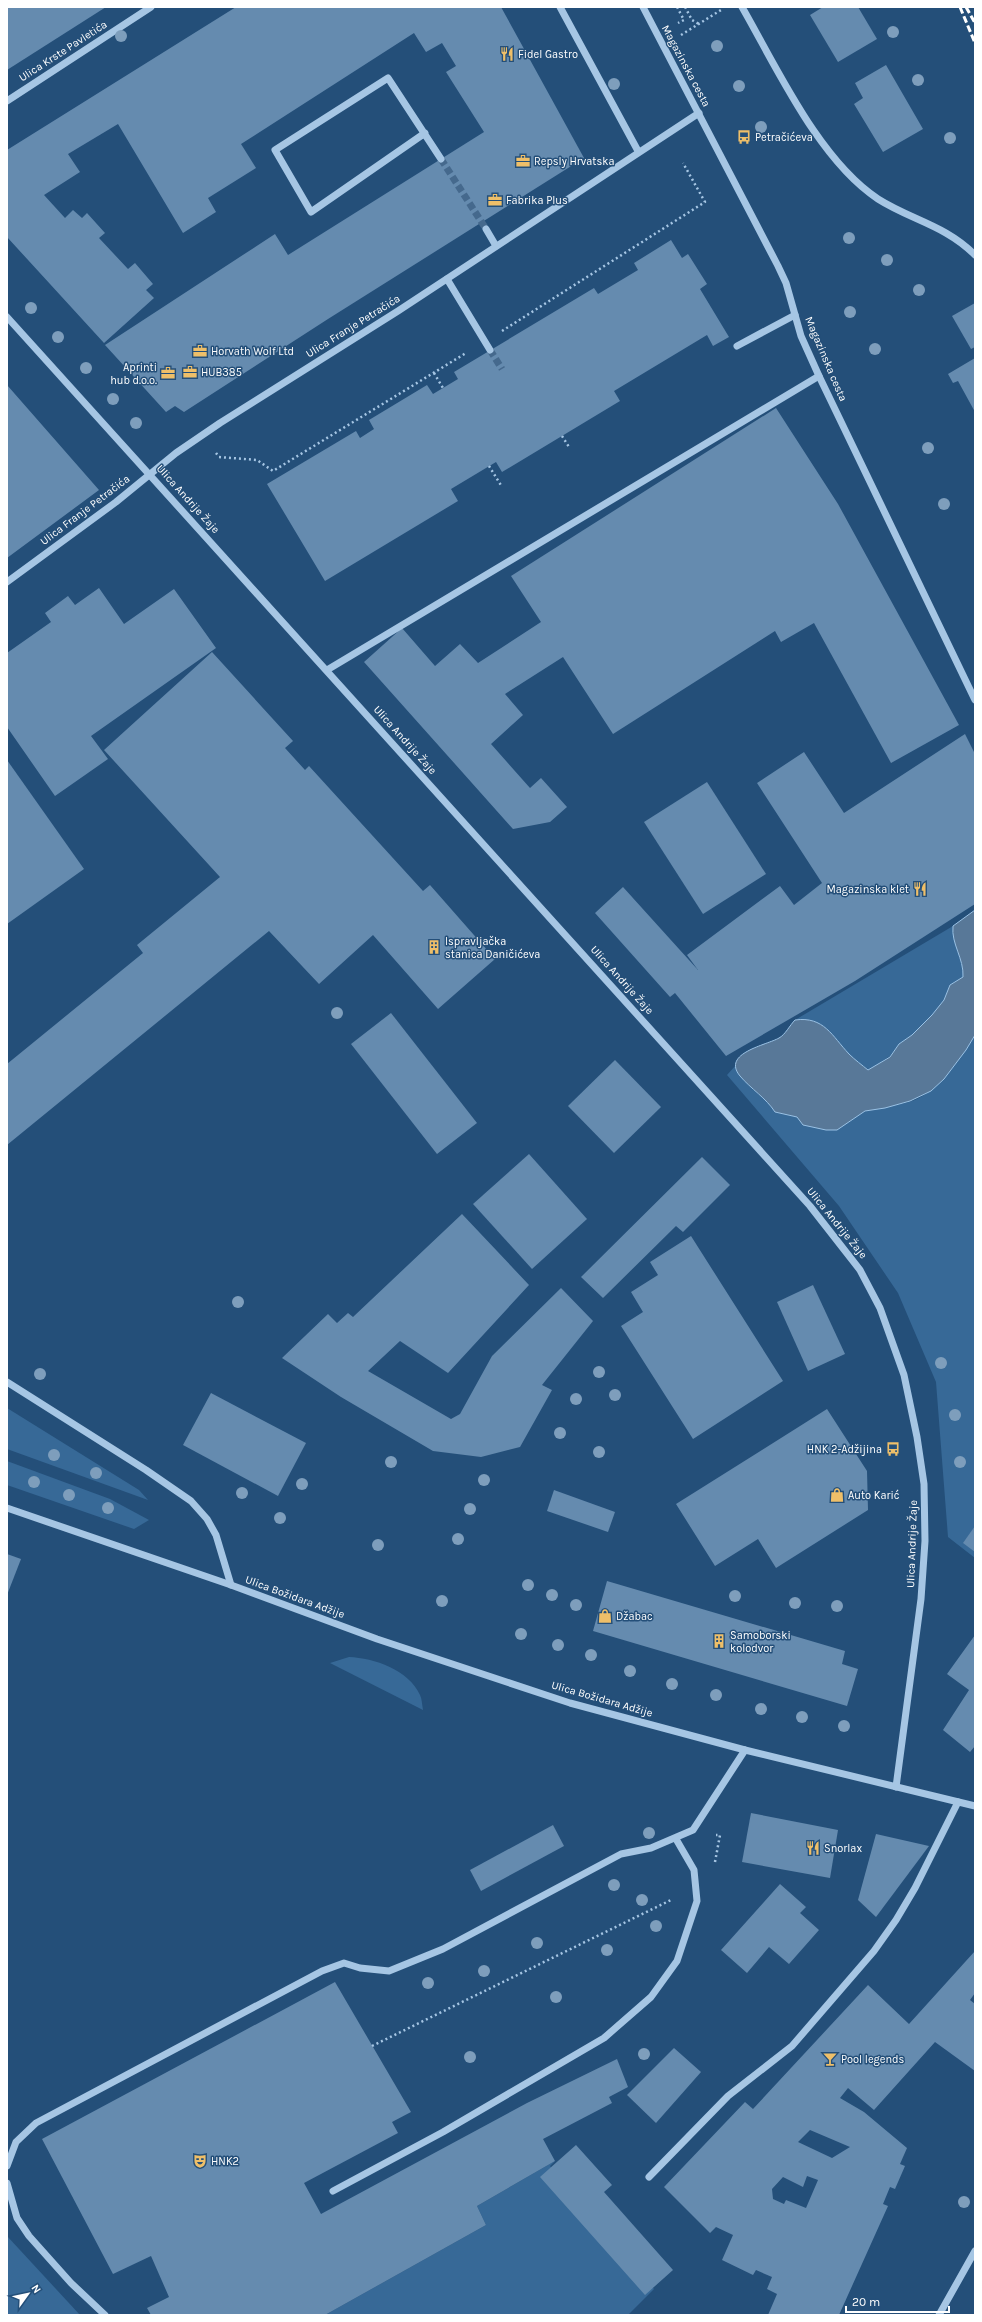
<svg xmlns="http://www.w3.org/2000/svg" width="982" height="2322" font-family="Karla,sans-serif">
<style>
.green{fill:#376997}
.water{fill:#587898;stroke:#9ac2e5}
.building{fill:#658baf;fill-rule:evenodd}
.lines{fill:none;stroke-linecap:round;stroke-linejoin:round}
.minor-tunnel{stroke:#45698d;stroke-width:7;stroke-dasharray:7 3.5;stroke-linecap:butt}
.path{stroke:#a6c6e4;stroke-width:2.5;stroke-dasharray:2 3;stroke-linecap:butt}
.minor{stroke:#a6c6e4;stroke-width:7}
.rail{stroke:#fff;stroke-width:3;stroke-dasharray:7 3;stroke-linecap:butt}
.tree{fill:#7e9ebc}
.labels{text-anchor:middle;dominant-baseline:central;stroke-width:3;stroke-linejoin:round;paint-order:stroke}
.street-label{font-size:11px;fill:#fff;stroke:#244f79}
.poi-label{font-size:11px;fill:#fff;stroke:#244f79;text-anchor:start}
</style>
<rect width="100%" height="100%" fill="#244f79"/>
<g class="green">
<path d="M953,926C951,944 964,958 963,977L950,985L944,1000L932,1015L912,1035L899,1044L890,1056L869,1070C862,1065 855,1060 849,1054C832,1036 824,1016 795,1020Z"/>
<path d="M975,1035V1558L948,1537L936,1382L898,1293L839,1206L727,1075L736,1065C742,1086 763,1094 775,1112L797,1117L848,1123C853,1119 860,1112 866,1111C880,1107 895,1106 909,1102C941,1092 957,1061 975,1035Z"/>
<polygon points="7,1408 139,1490 148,1500 7,1449"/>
<polygon points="7,1461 110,1499 149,1520 134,1529 7,1485"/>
<path d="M349,1657C374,1658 409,1670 420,1695C422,1699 422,1705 423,1710L330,1663Z"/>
<polygon points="555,2161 550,2166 654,2289 628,2315 325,2315 486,2225 477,2206"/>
<polygon points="7,2236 80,2315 7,2315"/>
</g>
<path class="water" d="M975,910V1035L966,1050L944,1079L931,1091L910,1101L885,1108L865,1111L837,1130H826L803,1125L797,1117L775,1112C766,1098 751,1089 740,1076C721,1053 767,1045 779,1038C785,1035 790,1025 795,1020C824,1016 832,1036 849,1054C855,1060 862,1065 868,1070L890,1057L899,1044L912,1035L932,1015L944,1000L950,985L963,977C964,958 951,944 953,926Z"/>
<g class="building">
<polygon points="7,7 106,7 7,70"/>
<polygon points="236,7 501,7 584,158 328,319 184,412 175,406 166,412 105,345 275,234 288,255 484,132 446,72 456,66 442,43 426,52 414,33 241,144 256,168 208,198 216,212 183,233 118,124 68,154 80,172 44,195 65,218 73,210 82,218 87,213 105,233 99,238 128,269 135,263 153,284 146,290 154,298 104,343 7,237 7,150"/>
<polygon points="823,7 858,7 877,39 838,62 810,15"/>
<polygon points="886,65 923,129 883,152 854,104 863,98 855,83"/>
<polygon points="671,240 682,258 688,254 707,284 700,289 729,337 713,346 707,335 614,391 620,401 502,472 496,462 451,489 458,501 325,581 267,484 356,431 360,438 374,429 369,420 427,385 433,394 458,379 454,372 594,288 598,294 638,270 634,263"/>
<polygon points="975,303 975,347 971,349 952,316"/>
<polygon points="975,358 975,412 958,381 953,383 948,374"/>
<polygon points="7,385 99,490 7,558 8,471"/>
<polygon points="776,408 838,504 959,725 891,763 814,623 781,642 775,631 613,734 563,657 505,694 523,715 491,744 530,788 541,778 567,807 550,822 513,829 364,662 402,628 435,666 460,644 478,663 541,622 511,576"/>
<polygon points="99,588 124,624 174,589 216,648 91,736 108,759 55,796 7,727 7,653 51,622 45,613 68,596 75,605"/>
<polygon points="212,652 293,741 285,748 305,770 309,766 423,891 430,885 495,959 438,1009 373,935 319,984 269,931 7,1145 7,1064 143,953 137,945 220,877 104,750"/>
<polygon points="965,734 975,754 975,904 855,981 726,1056 675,993 670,997 595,913 623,887 698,970 687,955 780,886 794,905 822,883 757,783 804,752 844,813"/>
<polygon points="7,760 84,869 7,924"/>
<polygon points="707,782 766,874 703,914 644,822"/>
<polygon points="391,1013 477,1123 437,1154 351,1044"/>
<polygon points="615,1060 661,1107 614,1153 568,1106"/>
<polygon points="529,1154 587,1219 532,1269 473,1204"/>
<polygon points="702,1157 730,1185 683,1232 676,1226 603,1298 581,1277"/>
<polygon points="462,1214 529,1285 448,1373 400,1341 368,1371 451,1419 460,1414 492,1356 561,1288 593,1321 542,1385 552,1390 520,1447 481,1457 433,1451 341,1397 282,1358 328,1314 337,1323 348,1313 353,1317"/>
<polygon points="691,1236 783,1381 693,1439 621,1326 643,1312 631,1292 658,1275 650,1262"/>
<polygon points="813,1285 845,1354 808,1371 777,1302"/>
<polygon points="211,1393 306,1443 278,1496 183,1445"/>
<polygon points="827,1409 867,1471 868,1510 776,1568 758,1539 715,1566 676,1504"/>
<polygon points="554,1490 615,1512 608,1532 547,1511"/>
<polygon points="975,1526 975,1552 963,1543"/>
<polygon points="7,1554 21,1559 7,1595"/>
<polygon points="607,1581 845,1651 842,1664 858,1669 847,1706 593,1631"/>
<polygon points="975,1635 975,1746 970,1752 943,1730 969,1690 947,1674"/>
<polygon points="751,1813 838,1830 830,1878 742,1862"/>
<polygon points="553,1825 564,1846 481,1891 470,1870"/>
<polygon points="876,1834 929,1846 876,1917 858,1900"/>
<polygon points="780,1884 806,1907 800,1913 819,1930 789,1964 769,1947 747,1973 721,1950"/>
<path d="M975,1951V1993L970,2000L975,2004V2071L935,2042L874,2110L848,2088L840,2098L864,2112L907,2148L900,2164L905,2166L895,2189L890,2187L883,2204L888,2206L839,2315H768L777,2294L767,2289L772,2277L756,2270L753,2275L722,2260L733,2235L716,2227L710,2233L664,2187L745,2102L753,2109L868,1985L909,2024ZM810,2130L850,2147L832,2158L798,2142ZM807,2176L818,2180L806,2208L786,2200L784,2204L773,2199L772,2189L783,2177L803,2187Z"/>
<polygon points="335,1982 411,2112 392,2122 398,2133 304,2183 321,2214 527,2103 617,2059 628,2087 609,2097 612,2103 543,2139 555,2161 477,2206 486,2225 325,2315 151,2315 147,2308 169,2297 151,2256 113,2274 42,2139"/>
<polygon points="674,2048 701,2072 656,2123 627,2095"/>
<polygon points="576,2145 612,2185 604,2192 673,2270 645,2295 540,2177"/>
</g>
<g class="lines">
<g class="minor-tunnel">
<polyline points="441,159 486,229"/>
<polyline points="490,350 502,369"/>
</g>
<g class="path">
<polyline points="677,7 684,20 678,23"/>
<polyline points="685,7 692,20 699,24"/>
<polyline points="681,35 721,10"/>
<polyline points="502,331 705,202 683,163"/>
<polyline points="434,373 443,388"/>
<polyline points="562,436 569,447"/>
<polyline points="216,453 219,457 257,460 273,471 466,353"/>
<polyline points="489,466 502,487"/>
<polyline points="715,1862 720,1835 716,1835"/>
<polyline points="372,2046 673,1899"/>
</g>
<g class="minor">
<polyline points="560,7 638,151"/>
<polyline points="643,7 778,266 786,283 801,336 819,376 975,700"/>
<path d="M742,7C777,68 819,160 878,199C911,220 945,225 975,255"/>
<polyline points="7,101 151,7"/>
<polyline points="425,133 311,212 275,150 388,78 441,159"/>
<polyline points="486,229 496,246"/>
<polyline points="447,279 490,350"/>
<polyline points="7,317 810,1206 860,1270 880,1308 904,1375 917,1437 924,1484 925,1541 921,1599 896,1787"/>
<polyline points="737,346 795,315"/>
<polyline points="7,582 116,502 176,453 220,423 398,311 699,113"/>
<polyline points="327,670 819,376"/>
<polyline points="7,1382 146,1470 191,1501 207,1519 216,1535 231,1585"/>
<polyline points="7,1508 231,1585 377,1639 570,1703 745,1750 975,1806"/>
<polyline points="7,2166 16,2142 36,2123 322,1971 344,1963 360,1968 389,1971 443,1949 621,1854 651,1848 693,1830 745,1750"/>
<polyline points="649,2177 728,2096 792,2046 874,1951 896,1920 915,1888 958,1802"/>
<polyline points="7,2183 17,2218 29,2236 71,2283 105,2315"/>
<polyline points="333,2191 443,2132 604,2038 651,1997 677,1961 697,1901 694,1870 676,1839"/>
<polyline points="939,2315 975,2251"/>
</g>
<g class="rail">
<polyline points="960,7 975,43"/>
<polyline points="966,7 975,23"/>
</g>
</g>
<g class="tree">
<circle cx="893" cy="32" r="6"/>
<circle cx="121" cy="36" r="6"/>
<circle cx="717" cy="46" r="6"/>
<circle cx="918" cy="80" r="6"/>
<circle cx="614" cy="84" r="6"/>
<circle cx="739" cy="86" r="6"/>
<circle cx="761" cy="127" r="6"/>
<circle cx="950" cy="138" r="6"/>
<circle cx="849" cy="238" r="6"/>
<circle cx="887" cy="260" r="6"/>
<circle cx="919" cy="290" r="6"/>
<circle cx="31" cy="308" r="6"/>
<circle cx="850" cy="312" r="6"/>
<circle cx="58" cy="337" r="6"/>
<circle cx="875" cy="349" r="6"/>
<circle cx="86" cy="368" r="6"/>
<circle cx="113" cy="399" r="6"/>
<circle cx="136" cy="423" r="6"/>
<circle cx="928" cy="448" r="6"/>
<circle cx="944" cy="504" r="6"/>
<circle cx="337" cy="1013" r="6"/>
<circle cx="238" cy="1302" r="6"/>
<circle cx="941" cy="1363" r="6"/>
<circle cx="599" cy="1372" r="6"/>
<circle cx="40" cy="1374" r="6"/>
<circle cx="615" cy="1395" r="6"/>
<circle cx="576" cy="1399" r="6"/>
<circle cx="955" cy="1415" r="6"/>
<circle cx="560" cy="1433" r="6"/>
<circle cx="599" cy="1452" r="6"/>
<circle cx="54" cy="1455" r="6"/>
<circle cx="391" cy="1462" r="6"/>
<circle cx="960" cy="1462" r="6"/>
<circle cx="96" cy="1473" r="6"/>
<circle cx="484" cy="1480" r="6"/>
<circle cx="34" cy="1482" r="6"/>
<circle cx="302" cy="1484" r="6"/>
<circle cx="242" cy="1493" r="6"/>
<circle cx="69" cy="1495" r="6"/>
<circle cx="108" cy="1508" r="6"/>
<circle cx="470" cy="1509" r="6"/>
<circle cx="280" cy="1518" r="6"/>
<circle cx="458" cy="1539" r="6"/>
<circle cx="378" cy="1545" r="6"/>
<circle cx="528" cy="1585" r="6"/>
<circle cx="552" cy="1595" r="6"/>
<circle cx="735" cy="1596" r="6"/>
<circle cx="442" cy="1601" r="6"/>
<circle cx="795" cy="1603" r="6"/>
<circle cx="576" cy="1605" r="6"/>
<circle cx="837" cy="1606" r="6"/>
<circle cx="521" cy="1634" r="6"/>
<circle cx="558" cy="1645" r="6"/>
<circle cx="591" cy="1655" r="6"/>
<circle cx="630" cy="1671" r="6"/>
<circle cx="672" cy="1684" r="6"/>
<circle cx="716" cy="1695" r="6"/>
<circle cx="761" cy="1709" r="6"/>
<circle cx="802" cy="1717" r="6"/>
<circle cx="844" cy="1726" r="6"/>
<circle cx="649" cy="1833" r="6"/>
<circle cx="614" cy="1885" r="6"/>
<circle cx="642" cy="1900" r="6"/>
<circle cx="656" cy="1926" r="6"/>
<circle cx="537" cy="1943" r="6"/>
<circle cx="607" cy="1950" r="6"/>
<circle cx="484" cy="1971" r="6"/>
<circle cx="428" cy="1983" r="6"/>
<circle cx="556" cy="1997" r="6"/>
<circle cx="644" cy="2054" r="6"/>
<circle cx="470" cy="2057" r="6"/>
<circle cx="964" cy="2202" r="6"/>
</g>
<defs>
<symbol id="restaurant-bare" viewBox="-9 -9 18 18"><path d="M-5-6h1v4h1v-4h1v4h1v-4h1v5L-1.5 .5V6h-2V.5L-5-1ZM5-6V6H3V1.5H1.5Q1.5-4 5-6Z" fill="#eebf69" stroke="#244f79" stroke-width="2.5" paint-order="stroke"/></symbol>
<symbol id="bus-bare" viewBox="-9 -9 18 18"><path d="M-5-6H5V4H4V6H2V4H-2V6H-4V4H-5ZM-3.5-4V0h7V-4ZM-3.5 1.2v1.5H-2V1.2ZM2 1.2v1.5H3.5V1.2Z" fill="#eebf69" stroke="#244f79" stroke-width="2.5" paint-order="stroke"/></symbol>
<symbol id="office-bare" viewBox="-9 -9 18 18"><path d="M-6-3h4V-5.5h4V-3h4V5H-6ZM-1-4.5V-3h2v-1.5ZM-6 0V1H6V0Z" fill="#eebf69" stroke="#244f79" stroke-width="2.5" paint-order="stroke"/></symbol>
<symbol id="building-bare" viewBox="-9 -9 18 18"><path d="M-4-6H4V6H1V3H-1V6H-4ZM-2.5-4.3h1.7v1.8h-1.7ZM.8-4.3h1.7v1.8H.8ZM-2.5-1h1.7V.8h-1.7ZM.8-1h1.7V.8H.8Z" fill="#eebf69" stroke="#244f79" stroke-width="2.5" paint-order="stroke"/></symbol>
<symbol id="shop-bare" viewBox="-9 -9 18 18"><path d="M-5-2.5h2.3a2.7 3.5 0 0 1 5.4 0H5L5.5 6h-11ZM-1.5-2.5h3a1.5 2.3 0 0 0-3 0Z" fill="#eebf69" stroke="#244f79" stroke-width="2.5" paint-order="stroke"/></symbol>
<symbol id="bar-bare" viewBox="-9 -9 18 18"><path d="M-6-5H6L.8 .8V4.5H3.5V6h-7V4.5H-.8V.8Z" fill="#eebf69" stroke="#244f79" stroke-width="2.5" paint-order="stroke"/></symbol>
<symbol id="theatre-bare" viewBox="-9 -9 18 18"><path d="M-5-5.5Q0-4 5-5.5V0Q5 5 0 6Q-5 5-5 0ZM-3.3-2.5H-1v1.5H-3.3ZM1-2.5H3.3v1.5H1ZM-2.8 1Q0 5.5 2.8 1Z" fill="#eebf69" stroke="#244f79" stroke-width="2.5" paint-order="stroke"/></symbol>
</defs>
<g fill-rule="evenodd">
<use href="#restaurant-bare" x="497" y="44" width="20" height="20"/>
<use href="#bus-bare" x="734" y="127" width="20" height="20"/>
<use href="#office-bare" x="513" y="151" width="20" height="20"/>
<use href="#office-bare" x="485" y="190" width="20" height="20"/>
<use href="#office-bare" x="190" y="341" width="20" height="20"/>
<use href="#office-bare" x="180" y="362" width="20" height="20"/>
<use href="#office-bare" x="158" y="363" width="20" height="20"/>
<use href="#restaurant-bare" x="910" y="879" width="20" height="20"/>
<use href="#building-bare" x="424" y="937" width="20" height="20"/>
<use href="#bus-bare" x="883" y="1439" width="20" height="20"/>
<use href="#shop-bare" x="827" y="1485" width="20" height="20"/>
<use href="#shop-bare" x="595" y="1606" width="20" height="20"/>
<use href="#building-bare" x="709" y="1631" width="20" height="20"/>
<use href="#restaurant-bare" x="803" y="1838" width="20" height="20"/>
<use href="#bar-bare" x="820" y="2049" width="20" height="20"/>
<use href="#theatre-bare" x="190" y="2151" width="20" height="20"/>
</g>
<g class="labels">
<g class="street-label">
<text transform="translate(63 51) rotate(-33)">Ulica Krste Pavletića</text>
<text transform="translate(686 66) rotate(62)">Magazinska cesta</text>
<text transform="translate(353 326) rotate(-32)">Ulica Franje Petračića</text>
<text transform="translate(826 359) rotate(67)">Magazinska cesta</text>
<text transform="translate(188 499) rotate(48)">Ulica Andrije Žaje</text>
<text transform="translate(85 510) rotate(-37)">Ulica Franje Petračića</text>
<text transform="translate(405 740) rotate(48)">Ulica Andrije Žaje</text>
<text transform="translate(622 980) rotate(48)">Ulica Andrije Žaje</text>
<text transform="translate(837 1223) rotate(51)">Ulica Andrije Žaje</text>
<text transform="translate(912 1544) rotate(-88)">Ulica Andrije Žaje</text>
<text transform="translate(295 1597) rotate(20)">Ulica Božidara Adžije</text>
<text transform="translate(602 1699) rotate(16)">Ulica Božidara Adžije</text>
</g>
<g class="poi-label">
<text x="518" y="54">Fidel Gastro</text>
<text x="755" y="137">Petračićeva</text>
<text x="534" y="161">Repsly Hrvatska</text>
<text x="506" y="200">Fabrika Plus</text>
<text x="211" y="351">Horvath Wolf Ltd</text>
<text x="157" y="367" text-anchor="end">Aprinti<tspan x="157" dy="13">hub d.o.o.</tspan></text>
<text x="201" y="372">HUB385</text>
<text x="909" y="889" text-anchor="end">Magazinska klet</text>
<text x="445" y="941">Ispravljačka<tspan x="445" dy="13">stanica Daničićeva</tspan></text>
<text x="882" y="1449" text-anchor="end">HNK 2-Adžijina</text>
<text x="848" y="1495">Auto Karić</text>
<text x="616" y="1616">Džabac</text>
<text x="730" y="1635">Samoborski<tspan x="730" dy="13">kolodvor</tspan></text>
<text x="824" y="1848">Snorlax</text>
<text x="841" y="2059">Pool legends</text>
<text x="211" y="2161">HNK2</text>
</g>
</g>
<rect width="982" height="2322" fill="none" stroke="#ffffff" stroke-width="16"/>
<g transform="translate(28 2294) rotate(57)" stroke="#244f79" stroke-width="3" paint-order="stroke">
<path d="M0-3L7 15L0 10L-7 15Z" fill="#ffffff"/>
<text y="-6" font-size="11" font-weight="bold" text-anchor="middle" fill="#ffffff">N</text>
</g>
<path d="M846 2306v6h103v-6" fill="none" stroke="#ffffff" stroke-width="2"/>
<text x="852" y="2306" font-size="12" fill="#ffffff" stroke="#244f79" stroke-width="3" paint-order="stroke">20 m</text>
</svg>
